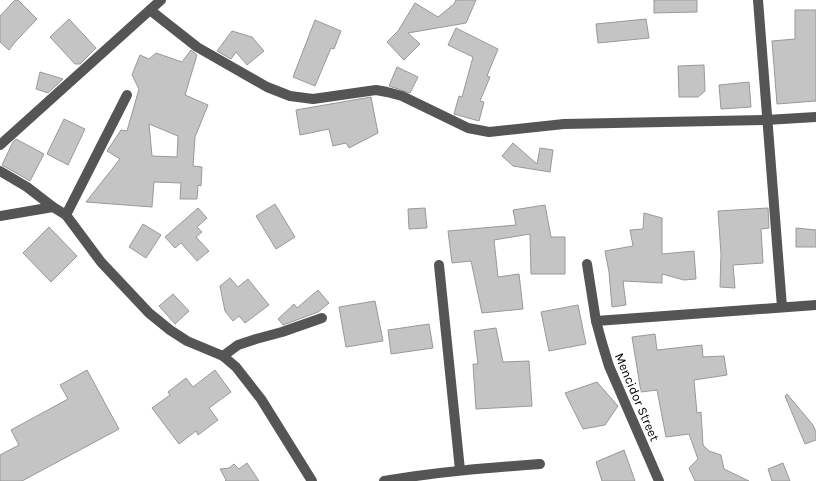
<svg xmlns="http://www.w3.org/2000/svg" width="816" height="481" font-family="Karla,sans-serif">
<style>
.building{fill:#c4c4c4;stroke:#999;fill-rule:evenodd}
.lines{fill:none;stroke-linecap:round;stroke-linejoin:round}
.minor{stroke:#555;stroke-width:10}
.labels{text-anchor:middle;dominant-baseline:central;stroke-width:3;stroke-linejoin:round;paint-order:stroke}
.street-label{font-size:13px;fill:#000;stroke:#fff}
</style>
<rect width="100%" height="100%" fill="#fff"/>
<g class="building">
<polygon points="15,0 18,0 37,19 16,41 9,50 0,42 0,16"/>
<polygon points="456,0 476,0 466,23 408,33 420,44 404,60 387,42 398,31 415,3 438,17 454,4"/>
<polygon points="654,0 697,0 697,12 654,13"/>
<polygon points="795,10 816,10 816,101 777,104 772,41 795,39"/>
<polygon points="69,19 96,48 80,64 75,64 50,37"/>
<polygon points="646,19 649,38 598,43 596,24"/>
<polygon points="315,20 341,31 334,49 331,48 315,86 293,77"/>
<polygon points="456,28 498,49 487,76 490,77 480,101 484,102 479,121 454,114 459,96 462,97 473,57 448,45"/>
<polygon points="232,31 252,37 264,51 247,65 236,52 231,59 217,51"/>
<path d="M191,50L197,55L185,95L208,105L195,137L193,166L202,167L201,186L198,185L197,199H180L181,183L154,182L152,207L86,202L120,159L107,151L121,130L127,131L139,89L132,75L140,55L149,59L156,53L182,62ZM149,124L178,136L177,157L152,156Z"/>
<polygon points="704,65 705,91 698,97 679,97 678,66"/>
<polygon points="397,67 418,77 410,93 389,86"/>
<polygon points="40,72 63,79 48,93 36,89"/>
<polygon points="749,82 751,107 721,109 719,85"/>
<polygon points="371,97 378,133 349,148 346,143 333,146 329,129 300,135 296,110"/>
<polygon points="64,119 85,129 68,165 47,154"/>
<polygon points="16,139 44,154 30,181 2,165 13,142"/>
<polygon points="513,143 537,164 540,148 553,150 550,172 513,166 502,156"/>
<polygon points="275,204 295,237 276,249 256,216"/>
<polygon points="545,205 551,237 565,237 565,274 531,274 530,234 494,240 498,277 519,274 523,309 482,313 471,261 452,263 448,231 516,225 513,210"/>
<polygon points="198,208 207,218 197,227 202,232 196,237 209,251 197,261 181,243 175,248 165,237"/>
<polygon points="425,208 427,228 409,229 408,209"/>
<polygon points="768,208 769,228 761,229 763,263 733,265 735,288 720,287 721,254 718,211"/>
<polygon points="644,213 662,218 662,254 694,251 696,279 684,280 662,274 662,283 623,281 626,305 612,307 609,272 605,251 633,246 630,230 643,229"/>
<polygon points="143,224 161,235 146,258 129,247"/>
<polygon points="49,227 77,256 51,282 23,253"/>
<polygon points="796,228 816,230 816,247 796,247"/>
<polygon points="230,278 238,287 248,279 269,305 245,323 239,316 233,321 225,311 220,286"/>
<polygon points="318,290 329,303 318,312 283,325 278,319 294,304 297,308"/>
<polygon points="173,294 189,311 175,324 159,306"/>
<polygon points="375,301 383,341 346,347 339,307"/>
<polygon points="578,305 586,344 549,351 541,312"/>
<polygon points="429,324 433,348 391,354 388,330"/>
<polygon points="496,328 503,362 529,361 532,406 476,409 473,364 478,364 474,331"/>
<polygon points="655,334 657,350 702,345 703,357 724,356 727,375 694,380 697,413 701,412 703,445 709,451 721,455 724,469 749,481 695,481 689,468 698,459 689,434 666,437 657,390 641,392 632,337"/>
<polygon points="87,370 119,429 22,481 0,481 0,455 19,445 11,430 68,399 60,385"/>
<polygon points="215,370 231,392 209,408 218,420 198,435 196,431 179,444 152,408 170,395 168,392 186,378 193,387"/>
<polygon points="597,382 618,406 605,425 583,429 565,393"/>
<polygon points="787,394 813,425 816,432 816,440 805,444 785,396"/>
<polygon points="624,450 635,481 602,481 596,462"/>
<polygon points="247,463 259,481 225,481 226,480 220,469 229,468 234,464 239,469"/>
<polygon points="783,463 790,481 772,481 768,469"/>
</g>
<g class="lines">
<g class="minor">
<polyline points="758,0 782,307"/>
<polyline points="150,10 197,47 267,87 290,96 313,99 376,90 387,92 402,96 468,128 489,132 564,124 766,120 816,117"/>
<polyline points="0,145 161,0"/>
<polyline points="0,171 27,187 53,207 66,215 101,262 149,313 170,330 187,341 223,356 236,367 261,399 312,481"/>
<polyline points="66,215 127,95"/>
<polyline points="0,216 53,207"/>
<polyline points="587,264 596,321 602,343 609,366 659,481"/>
<polyline points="439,265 460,470"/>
<polyline points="596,321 816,305"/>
<polyline points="223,356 238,345 256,339 282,332 322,318"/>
<path d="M384,481C435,472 487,468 540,464"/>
</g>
</g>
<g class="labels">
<g class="street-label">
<text transform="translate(637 397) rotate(67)">Mencidor Street</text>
</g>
</g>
</svg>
